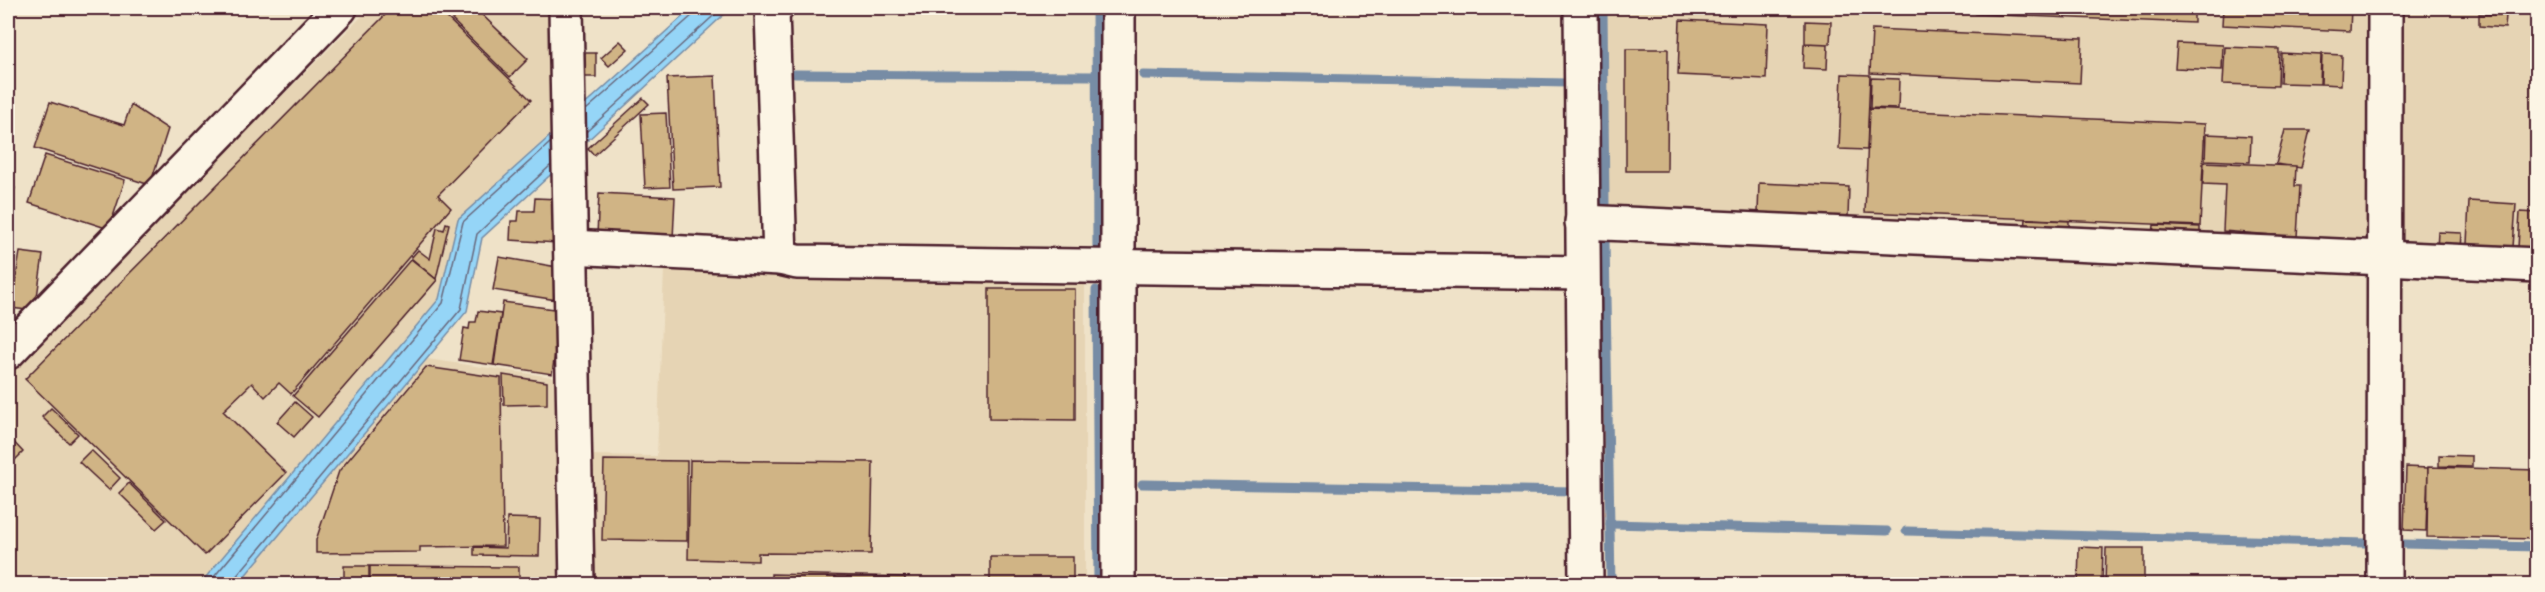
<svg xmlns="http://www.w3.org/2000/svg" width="2545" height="592" font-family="Pangolin,sans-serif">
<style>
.built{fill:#e6d4b4}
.water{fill:#95d5f7;stroke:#778ca5;stroke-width:1.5}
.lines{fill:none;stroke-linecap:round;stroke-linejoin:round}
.shore{stroke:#68687d;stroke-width:1.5}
.stream{stroke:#778ca5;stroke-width:9}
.building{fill:#d0b485;stroke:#4a1f2b;stroke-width:1.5}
.minor-casing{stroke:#4a1f2b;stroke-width:38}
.minor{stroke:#fcf5e5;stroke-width:33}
</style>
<rect width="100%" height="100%" fill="#efe2c8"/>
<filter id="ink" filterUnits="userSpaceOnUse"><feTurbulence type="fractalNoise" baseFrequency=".0167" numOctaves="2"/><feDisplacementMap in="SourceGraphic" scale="12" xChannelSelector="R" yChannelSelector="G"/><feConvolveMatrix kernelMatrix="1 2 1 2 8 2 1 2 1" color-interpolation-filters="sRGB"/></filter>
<g filter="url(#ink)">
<g class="built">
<polygon points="370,8 555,8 558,127 458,219 439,299 200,584 8,584 8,371"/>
<polygon points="1607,8 2368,8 2367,245 1609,212"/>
<polygon points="2403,8 2537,8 2537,254 2402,248"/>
<polygon points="664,269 1085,283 1085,584 583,584 582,455 657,456"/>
<polygon points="427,359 566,379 567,584 238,584"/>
</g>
<polygon class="water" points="692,8 731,8 482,238 467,311 238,584 200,584 439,299 458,219"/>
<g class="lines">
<g class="shore">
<polyline points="586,110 694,14 696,8"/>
<polyline points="586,132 722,8"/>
<polyline points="208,584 443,303 463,222 551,142"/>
<polyline points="234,584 235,578 461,309 477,234 551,165"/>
</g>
<g class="stream">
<polyline points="1096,8 1097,253"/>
<polyline points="1603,8 1605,204"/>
<polyline points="795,74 1096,76"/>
<polyline points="1143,75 1567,83"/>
<polyline points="1605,240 1611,584"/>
<polyline points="1096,290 1098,584"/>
<polyline points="1142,484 1575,491"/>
<polyline points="1610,524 1887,531"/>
<polyline points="1906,531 2365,543"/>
<polyline points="2403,544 2538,547"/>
</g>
</g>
<g class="building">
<polygon points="392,8 437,8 531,100 438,195 451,208 291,394 279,383 265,397 252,383 223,411 286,473 205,555 25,379"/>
<polygon points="439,8 453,8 446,14"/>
<polygon points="464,8 475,8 528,59 510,77 452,20"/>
<polygon points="1976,8 2194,8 2194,23 1976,14"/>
<polygon points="2223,8 2351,8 2350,31 2222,25"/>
<polygon points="2479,14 2506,15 2505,28 2479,26"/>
<polygon points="1680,20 1768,24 1766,79 1678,75"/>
<polygon points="1805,21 1831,22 1830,44 1805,43"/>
<polygon points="1872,29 2082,38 2080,83 1870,73"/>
<polygon points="620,41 628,49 609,66 601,58"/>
<polygon points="2177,43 2223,45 2222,70 2175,68"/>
<polygon points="1804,44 1828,45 1827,69 1803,68"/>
<polygon points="2225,47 2279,49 2278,86 2223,84"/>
<polygon points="1626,49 1668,49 1667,171 1626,171"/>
<rect x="581" y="53" width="15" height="24"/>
<polygon points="2281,53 2321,55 2320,84 2280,83"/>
<polygon points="2322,54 2342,55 2341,85 2321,84"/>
<polygon points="1842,74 1870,75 1867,150 1839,149"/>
<polygon points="715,76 720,187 673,189 667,78"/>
<polygon points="1871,78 1899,79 1898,109 1870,108"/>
<polygon points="643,98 649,104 594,155 588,148"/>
<polygon points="50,102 124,125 131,105 168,129 150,185 35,148"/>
<polygon points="1869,109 2205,124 2200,226 1865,212"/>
<polygon points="666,113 670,187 645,188 641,114"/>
<polygon points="2285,130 2310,130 2301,168 2276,164"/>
<polygon points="2206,134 2251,136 2250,162 2205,160"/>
<polygon points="45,155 125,180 109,229 29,203"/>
<polygon points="2204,162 2296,166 2295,186 2300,186 2297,237 2223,231 2225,185 2203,184"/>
<polygon points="1759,183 1849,187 1848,217 1758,213"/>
<polygon points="8,185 15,188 8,213"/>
<polygon points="599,193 675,197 673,239 597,235"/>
<polygon points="535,198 559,199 557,243 510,240 511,221 518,221 519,211 534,211"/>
<polygon points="2469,201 2516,204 2513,247 2467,244"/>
<polygon points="2520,212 2538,213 2538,249 2518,248"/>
<polygon points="2026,219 2069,221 2069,232 2025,230"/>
<polygon points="446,223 449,224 436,279 411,258 418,250 430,259 437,228 444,230"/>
<polygon points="2154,225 2200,227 2200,237 2153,235"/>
<polygon points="2438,232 2462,233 2461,250 2437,249"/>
<polygon points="20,252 43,255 35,311 11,308"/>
<polygon points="499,257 557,267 557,300 493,290"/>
<polygon points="411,259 437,280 318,417 293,396"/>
<polygon points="989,289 1075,289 1075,420 989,419"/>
<polygon points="503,302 561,310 552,374 494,365"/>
<polygon points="478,311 501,314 493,365 459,360 464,328 469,329 470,322 476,322"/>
<polygon points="426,367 501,378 503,546 420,547 420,552 316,553 316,540 339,471"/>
<polygon points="503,375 547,382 547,404 504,405"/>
<polygon points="295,402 312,417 294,437 277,422"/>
<polygon points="51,408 78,434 69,443 42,417"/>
<polygon points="8,436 23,452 8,467"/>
<polygon points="91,450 120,478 109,490 79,462"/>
<polygon points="2439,455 2472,456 2472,467 2439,466"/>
<polygon points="604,460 687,461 687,541 602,540"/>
<polygon points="690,460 873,462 871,554 758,553 758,561 688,559"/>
<polygon points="2406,467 2428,468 2426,531 2404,530"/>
<polygon points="2428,467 2538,470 2538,539 2427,537"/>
<polygon points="129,483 166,520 156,529 119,493"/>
<polygon points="507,518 540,519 539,556 474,555 474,547 506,548"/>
<polygon points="2079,547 2103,548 2102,584 2078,584"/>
<polygon points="2106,548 2144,548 2144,584 2105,584"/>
<rect x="990" y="557" width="83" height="27"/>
<rect x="344" y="566" width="25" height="18"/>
<polygon points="370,566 519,567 519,584 370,584"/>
<polygon points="771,574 905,577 905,584 771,584"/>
</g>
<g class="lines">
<defs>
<g id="minor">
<polyline points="566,8 577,584"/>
<polyline points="776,8 772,11 780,258"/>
<polyline points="1581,8 1586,584"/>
<polyline points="1582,222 2538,265"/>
<polyline points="571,247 780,258 797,262 1582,273"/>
<polyline points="8,352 340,8"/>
<polyline points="1118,584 1118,8"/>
<polyline points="2384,584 2385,8"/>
</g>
</defs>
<use href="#minor" class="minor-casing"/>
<use href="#minor" class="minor"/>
</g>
</g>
<rect width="2545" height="592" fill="none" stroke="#fcf5e5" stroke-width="30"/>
<rect x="15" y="15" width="2515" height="562" fill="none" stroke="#4a1f2b" stroke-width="2" filter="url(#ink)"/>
</svg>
